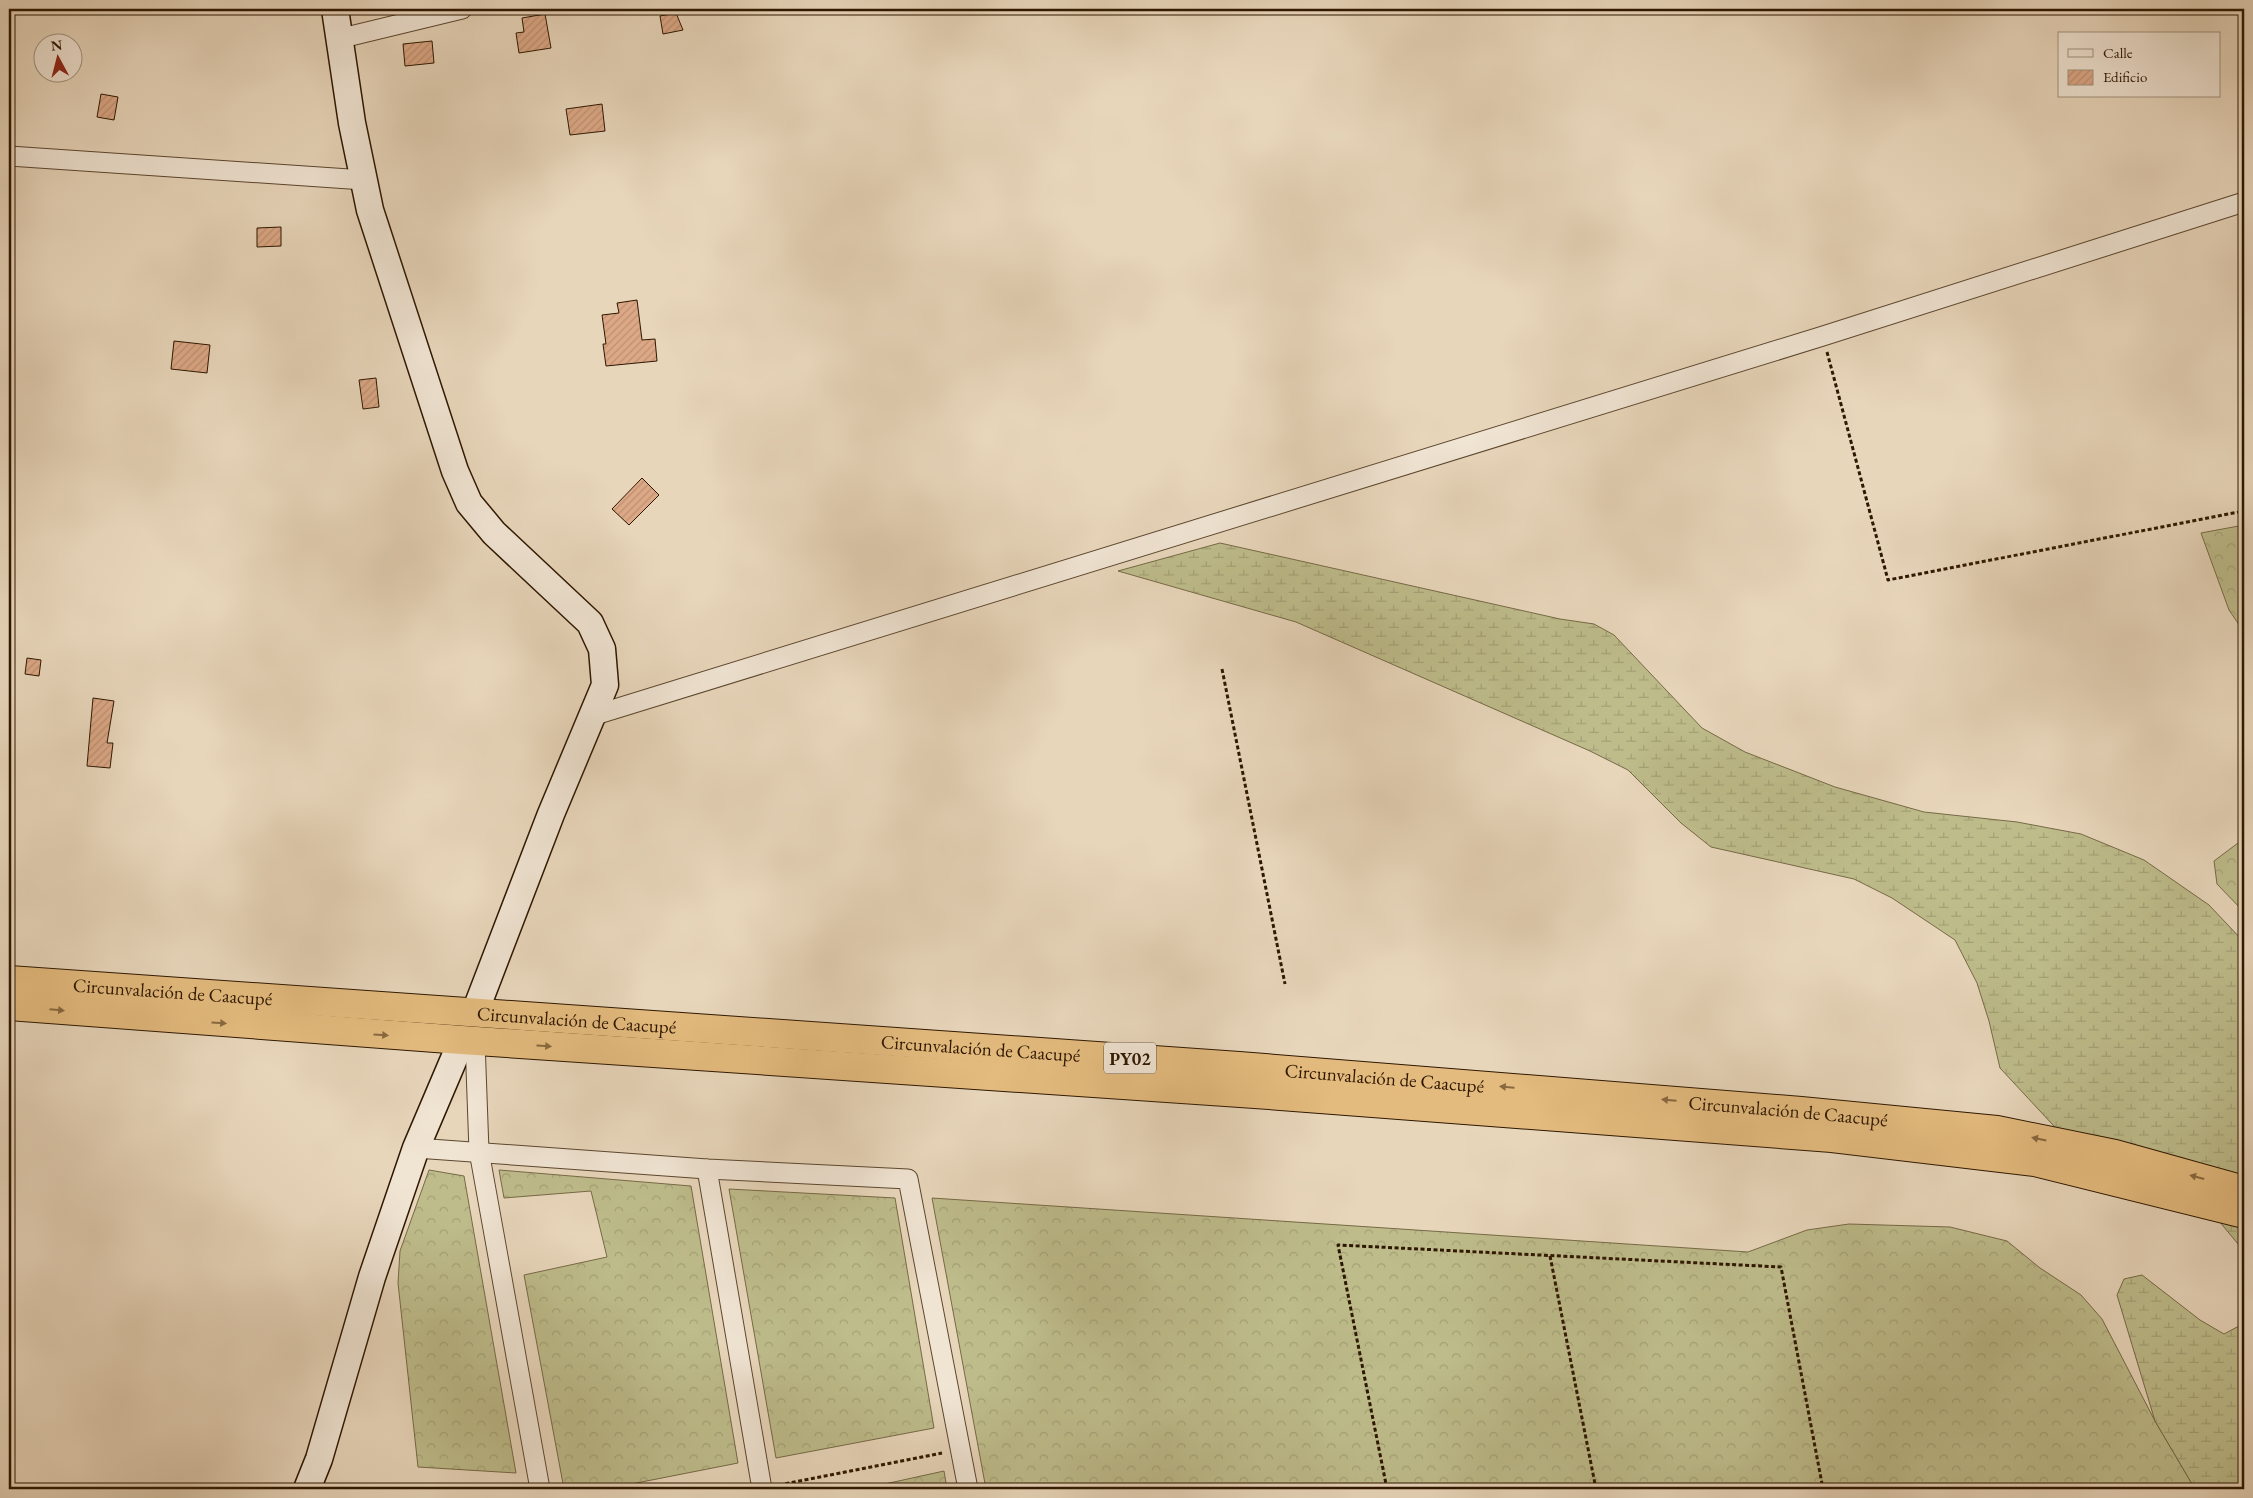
<svg xmlns="http://www.w3.org/2000/svg" width="2253" height="1498" font-family="'EB Garamond',serif">
<style>
.forest{fill:url(#forest-crowns);stroke:#766a46}
.wetland{fill:url(#wetland-marsh);stroke:#766a46}
.building{fill:url(#building-hatch);stroke:#2e1700}
.lines{fill:none;stroke-linecap:round;stroke-linejoin:round}
.street-casing{stroke:#5c472f;stroke-width:21}
.secondary-casing{stroke:#2e1700;stroke-width:29}
.highway-casing{stroke:#2e1700;stroke-width:30}
.path{stroke:#2e1700;stroke-width:3;stroke-dasharray:4 2.5;stroke-linecap:butt}
.street{stroke:#f0e4d3;stroke-width:19}
.secondary{stroke:#f0e4d3;stroke-width:26}
.highway{stroke:#e4bb7e;stroke-width:28}
.oneway{fill:#89693f}
.labels{text-anchor:middle;dominant-baseline:central;stroke-width:5;stroke-linejoin:round;paint-order:stroke}
.shield{fill:#f0e4d3;stroke:#68543f;stroke-width:1}
.shield-label{font-size:18px;font-weight:bold;fill:#2e1700}
.street-label{font-size:19px;fill:#2e1700;stroke:#f0e4d3}
</style>
<defs>
<pattern id="forest-crowns" width="20" height="18" patternUnits="userSpaceOnUse" patternTransform="scale(1.25)"><rect width="20" height="18" fill="#bebc8b"/><path d="M2 6a3 3 0 1 1 6 0M12 15a3 3 0 1 1 6 0" fill="none" stroke="#a4a176"/></pattern>
<pattern id="wetland-marsh" width="20" height="14" patternUnits="userSpaceOnUse" patternTransform="scale(1.25)"><rect width="20" height="14" fill="#bebc8b"/><path d="M1 5h8M5 5V1M11 12h8M15 12V8" fill="none" stroke="#a4a176"/></pattern>
<pattern id="building-hatch" width="6" height="6" patternUnits="userSpaceOnUse" patternTransform="scale(1.25)"><rect width="6" height="6" fill="#dca886"/><path d="M-1 1l2-2M0 6l6-6M5 7l2-2" fill="none" stroke="#bd9072"/></pattern>
</defs>
<rect width="100%" height="100%" fill="#e8d6bb"/>
<filter id="stains"><feTurbulence type="fractalNoise" baseFrequency=".004" numOctaves="4"/><feColorMatrix values="0 0 0 0 .2 0 0 0 0 .09 0 0 0 0 .02 0 0 0 .5 -.17"/></filter>
<radialGradient id="worn" r=".72"><stop offset=".6" stop-color="#630" stop-opacity="0"/><stop offset="1" stop-color="#630" stop-opacity=".3"/></radialGradient>
<g class="forest">
<polygon points="2244,525 2244,632 2229,610 2201,533"/>
<polygon points="2242,840 2244,842 2244,912 2217,884 2214,861"/>
<polygon points="429,1170 464,1176 516,1473 418,1467 398,1283 400,1251"/>
<polygon points="499,1170 691,1186 738,1463 606,1489 564,1489 524,1275 607,1257 591,1191 504,1198"/>
<polygon points="729,1189 895,1198 934,1428 776,1458"/>
<polygon points="932,1198 1748,1252 1807,1230 1849,1224 1950,1227 2007,1241 2040,1268 2081,1295 2102,1319 2155,1421 2195,1489 986,1489"/>
<polygon points="944,1471 947,1489 862,1489"/>
</g>
<g class="wetland">
<polygon points="1220,543 1560,619 1594,624 1614,635 1702,728 1745,752 1835,787 1924,812 2017,822 2081,834 2144,860 2209,905 2244,942 2244,1282 2243,1250 2195,1192 2079,1153 2000,1068 1989,1021 1977,983 1955,940 1892,898 1854,879 1711,847 1681,823 1628,770 1590,751 1296,622 1118,571"/>
<polygon points="2142,1275 2200,1320 2224,1334 2239,1326 2244,1303 2244,1489 2195,1489 2155,1421 2117,1295 2124,1279"/>
</g>
<g class="building">
<polygon points="676,13 683,30 663,34 660,16"/>
<polygon points="545,14 551,48 519,53 516,33 524,32 522,18"/>
<polygon points="432,41 434,63 405,66 403,44"/>
<polygon points="101,94 118,97 114,120 97,117"/>
<polygon points="602,104 605,131 570,135 566,109"/>
<polygon points="281,227 281,246 257,247 257,228"/>
<polygon points="637,300 642,340 655,339 657,361 606,366 603,344 606,344 602,315 619,313 617,303"/>
<polygon points="174,341 210,345 207,373 171,369"/>
<polygon points="376,378 379,407 363,409 359,380"/>
<polygon points="642,478 659,495 629,525 612,509"/>
<polygon points="27,658 41,660 39,676 25,674"/>
<polygon points="93,698 114,701 107,743 113,743 110,768 87,766"/>
</g>
<g class="lines">
<defs>
<g id="street">
<polyline points="338,39 462,9"/>
<polyline points="9,156 364,180"/>
<polyline points="592,716 1823,336 2244,202"/>
<polyline points="475,1041 479,1151 540,1489"/>
<polyline points="416,1148 707,1169 908,1179 968,1489"/>
<polyline points="707,1169 762,1489"/>
</g>
<g id="secondary">
<polyline points="335,9 352,123 370,210 455,471 469,503 494,533 590,623 602,649 605,685 551,814 475,1012"/>
<polyline points="307,1489 319,1459 372,1277 416,1148 462,1040"/>
</g>
<g id="highway">
<path id="s1" d="M9,980L1239,1066L1801,1111L1997,1130L2115,1154L2244,1190"/>
<polyline points="9,1006 462,1040 1255,1094 1832,1138 2035,1162 2244,1214"/>
</g>
</defs>
<use href="#street" class="street-casing"/>
<use href="#secondary" class="secondary-casing"/>
<use href="#highway" class="highway-casing"/>
<g class="path">
<polyline points="1827,352 1888,580 2244,511"/>
<polyline points="1222,669 1285,984"/>
<polyline points="1550,1256 1596,1489"/>
<polyline points="779,1485 942,1453"/>
<polyline points="1387,1489 1338,1245 1781,1267 1823,1489"/>
</g>
<use href="#street" class="street"/>
<use href="#secondary" class="secondary"/>
<use href="#highway" class="highway"/>
</g>
<defs><path id="oneway-solid" d="M-6-.8H1V-3.2L6.5 0L1 3.2V.8H-6Z" transform="scale(1.25)"/></defs>
<g class="oneway">
<use href="#oneway-solid" transform="translate(57 1010) rotate(5)"/>
<use href="#oneway-solid" transform="translate(219 1023) rotate(4)"/>
<use href="#oneway-solid" transform="translate(381 1035) rotate(4)"/>
<use href="#oneway-solid" transform="translate(544 1046) rotate(4)"/>
<use href="#oneway-solid" transform="translate(1507 1087) rotate(-175)"/>
<use href="#oneway-solid" transform="translate(1669 1100) rotate(-175)"/>
<use href="#oneway-solid" transform="translate(2039 1139) rotate(-168)"/>
<use href="#oneway-solid" transform="translate(2197 1177) rotate(-165)"/>
</g>
<g class="labels">
<rect class="shield" x="1104" y="1042.5" width="52" height="31" rx="4"/>
<g class="shield-label">
<text x="1130" y="1058">PY02</text>
</g>
<g class="street-label">
<text stroke="none"><textPath href="#s1" startOffset="164">Circunvalación de Caacupé</textPath></text>
<text stroke="none"><textPath href="#s1" startOffset="569">Circunvalación de Caacupé</textPath></text>
<text stroke="none"><textPath href="#s1" startOffset="974">Circunvalación de Caacupé</textPath></text>
<text stroke="none"><textPath href="#s1" startOffset="1379">Circunvalación de Caacupé</textPath></text>
<text stroke="none"><textPath href="#s1" startOffset="1784">Circunvalación de Caacupé</textPath></text>
</g>
</g>
<rect width="2253" height="1498" fill="none" stroke="#e8d6bb" stroke-width="30"/>
<rect x="10" y="10" width="2233" height="1478" fill="none" stroke="#2e1700" stroke-width="2.5"/>
<rect x="15" y="15" width="2223" height="1468" fill="none" stroke="#2e1700"/>
<rect x="2058" y="32" width="162" height="65" fill="#f0e4d3" stroke="#a2927f"/>
<rect x="2068" y="49" width="25" height="8" fill="#f0e4d3" stroke="#a2927f"/>
<text x="2103" y="58" font-size="15" fill="#2e1700">Calle</text>
<rect x="2068" y="70" width="25" height="15" fill="url(#building-hatch)" stroke="#a2927f"/>
<text x="2103" y="82" font-size="15" fill="#2e1700">Edificio</text>
<g transform="translate(58 58) rotate(353)"><circle r="24" fill="#f0e4d3" stroke="#a2927f"/>
<path d="M0-4L9 19L0 12L-9 19Z" fill="#8f2418"/>
<text y="-8" font-size="14" font-weight="bold" text-anchor="middle" fill="#2e1700">N</text>
</g>
<rect width="100%" height="100%" filter="url(#stains)"/>
<rect width="100%" height="100%" fill="url(#worn)"/>
</svg>
